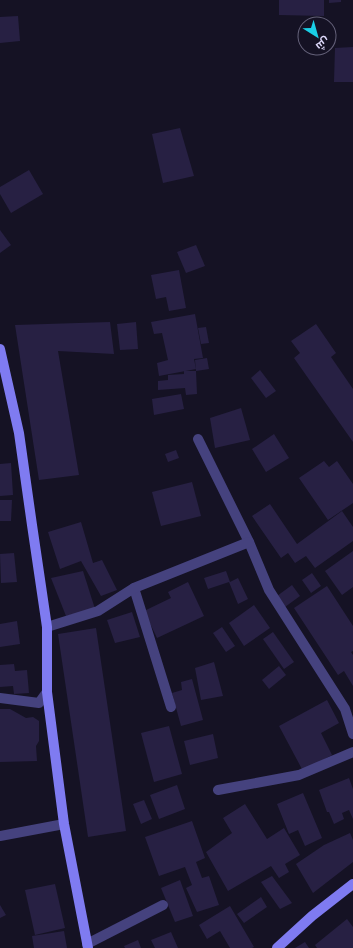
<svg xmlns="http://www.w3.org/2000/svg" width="353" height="948" font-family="Roboto,Cairo,sans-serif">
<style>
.building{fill:#272043}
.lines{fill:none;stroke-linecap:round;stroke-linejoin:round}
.street{stroke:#45427e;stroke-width:10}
.secondary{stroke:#7f7bf1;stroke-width:10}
</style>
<rect width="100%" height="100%" fill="#151224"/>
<g class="building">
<polygon points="279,0 324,0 324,16 279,15"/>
<polygon points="329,0 341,0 341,2 329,3"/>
<polygon points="18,16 20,41 0,43 0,17"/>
<polygon points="353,47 353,82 334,82 335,48"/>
<polygon points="180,128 194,176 163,183 152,134"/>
<polygon points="29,170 43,194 11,213 0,194 0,187"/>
<polygon points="0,230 11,245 0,253"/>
<polygon points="196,245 205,266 186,273 177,252"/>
<polygon points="179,270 186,308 169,311 166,297 156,299 151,275"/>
<polygon points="195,314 203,358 194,359 196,369 159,376 157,363 168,360 162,333 154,334 151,322"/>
<polygon points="110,322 114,354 58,351 79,475 39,480 15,325"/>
<polygon points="136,322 138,349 120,350 117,324"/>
<polygon points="316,324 336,353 331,357 353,389 353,442 294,358 300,353 291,341"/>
<polygon points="206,327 209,343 201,344 198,328"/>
<polygon points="207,358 209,369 196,371 195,360"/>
<polygon points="260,370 276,391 266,398 251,378"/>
<polygon points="184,371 196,371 197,394 186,395 185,388 158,390 158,381 168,380 168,375 184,374"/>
<polygon points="181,394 184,409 154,415 152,399"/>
<polygon points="241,408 250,440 215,448 210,418"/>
<polygon points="274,434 289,458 266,472 252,449"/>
<polygon points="176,450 179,458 168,462 165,454"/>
<polygon points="324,461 329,467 337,461 353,484 353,503 328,520 299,478"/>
<polygon points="11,463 13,495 0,496 0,464"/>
<polygon points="192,482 201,516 161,526 152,492"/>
<polygon points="0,500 12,500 11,521 0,521"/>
<polygon points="270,504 297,544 342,511 353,527 353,541 315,568 306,556 295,563 288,553 281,558 252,516"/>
<polygon points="81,522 93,563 102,560 117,590 101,596 81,561 60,569 48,532"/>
<polygon points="353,551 353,587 342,595 325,571"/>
<polygon points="14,553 17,582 1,583 0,554"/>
<polygon points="83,571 95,609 66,616 51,578"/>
<polygon points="226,571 230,582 238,578 248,599 238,604 229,582 208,589 204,578"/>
<polygon points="312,573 321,586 311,593 302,580"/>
<polygon points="188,582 204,616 157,638 144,611 171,598 168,592"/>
<polygon points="292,585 300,596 285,607 277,596"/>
<polygon points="327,586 353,626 353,651 351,652 353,655 353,686 344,671 338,675 294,608"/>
<polygon points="254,605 270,628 244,646 229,623"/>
<polygon points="132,612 140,637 115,643 107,620"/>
<polygon points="17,621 20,644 0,647 0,624"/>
<polygon points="222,627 235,646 226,652 213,633"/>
<polygon points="96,628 126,831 88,837 58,634"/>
<polygon points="273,632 294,662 284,669 263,639"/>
<polygon points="214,662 223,696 201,700 195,668"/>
<polygon points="14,664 15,671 27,670 29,693 14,694 13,686 0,687 0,665"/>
<polygon points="279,666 286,675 269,689 262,680"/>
<polygon points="192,679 203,720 181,726 172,693 182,690 181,682"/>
<polygon points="327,700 339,723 321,733 332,755 303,771 279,726"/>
<polygon points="0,709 10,709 26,718 33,717 39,721 39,741 36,746 37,761 0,762"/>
<polygon points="169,726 182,774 154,782 141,733"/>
<polygon points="213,734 218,758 190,765 184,741"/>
<polygon points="349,778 353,789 353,819 349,810 342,813 344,819 334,824 329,812 327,812 319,790"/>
<polygon points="177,785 185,809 159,819 150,795"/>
<polygon points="303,793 322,838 305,846 298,830 289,834 277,804"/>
<polygon points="144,800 152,819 141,824 133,804"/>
<polygon points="245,804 267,839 284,828 300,855 285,864 289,872 279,878 271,866 228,891 206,852 232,833 223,818"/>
<polygon points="192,821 205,858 196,862 202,878 209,876 219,905 197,912 186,888 192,885 185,867 159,876 145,837"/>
<polygon points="350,833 353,840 353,862 313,893 296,864 324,845"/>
<polygon points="272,876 292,903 280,909 261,882"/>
<polygon points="180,880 193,916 175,922 161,888"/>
<polygon points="55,884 65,928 35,935 25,890"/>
<polygon points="261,897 267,907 244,923 237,914"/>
<polygon points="0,905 6,915 0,918"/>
<polygon points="230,906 254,947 252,948 230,948 220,931 207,939 199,925"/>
<polygon points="347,919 353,927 353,948 317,948 315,945"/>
<polygon points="64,931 67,948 34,948 32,936"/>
<polygon points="171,932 178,948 155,948 151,940"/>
<polygon points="138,940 141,948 125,948 124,946"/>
<polygon points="305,942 309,948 295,948"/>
</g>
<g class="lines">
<g class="street">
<polyline points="198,439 249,542 269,590 345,709 353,734"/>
<polyline points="134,588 171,707"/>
<polyline points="47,627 98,611 134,588 249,542"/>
<polyline points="0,698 39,703 47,692"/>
<polyline points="218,790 299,775 353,752"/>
<polyline points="0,836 64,824"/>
<polyline points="87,944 163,905"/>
</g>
<g class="secondary">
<polyline points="0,349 19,433 32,525 47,627 47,692 64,824 88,948"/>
<polyline points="277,948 312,916 353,884"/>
</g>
</g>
<g transform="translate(317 36) rotate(143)"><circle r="19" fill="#151224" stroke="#65627a"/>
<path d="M0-3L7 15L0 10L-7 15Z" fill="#1acfe6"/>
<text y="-6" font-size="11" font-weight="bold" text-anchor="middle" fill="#ded9fb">ش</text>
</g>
</svg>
